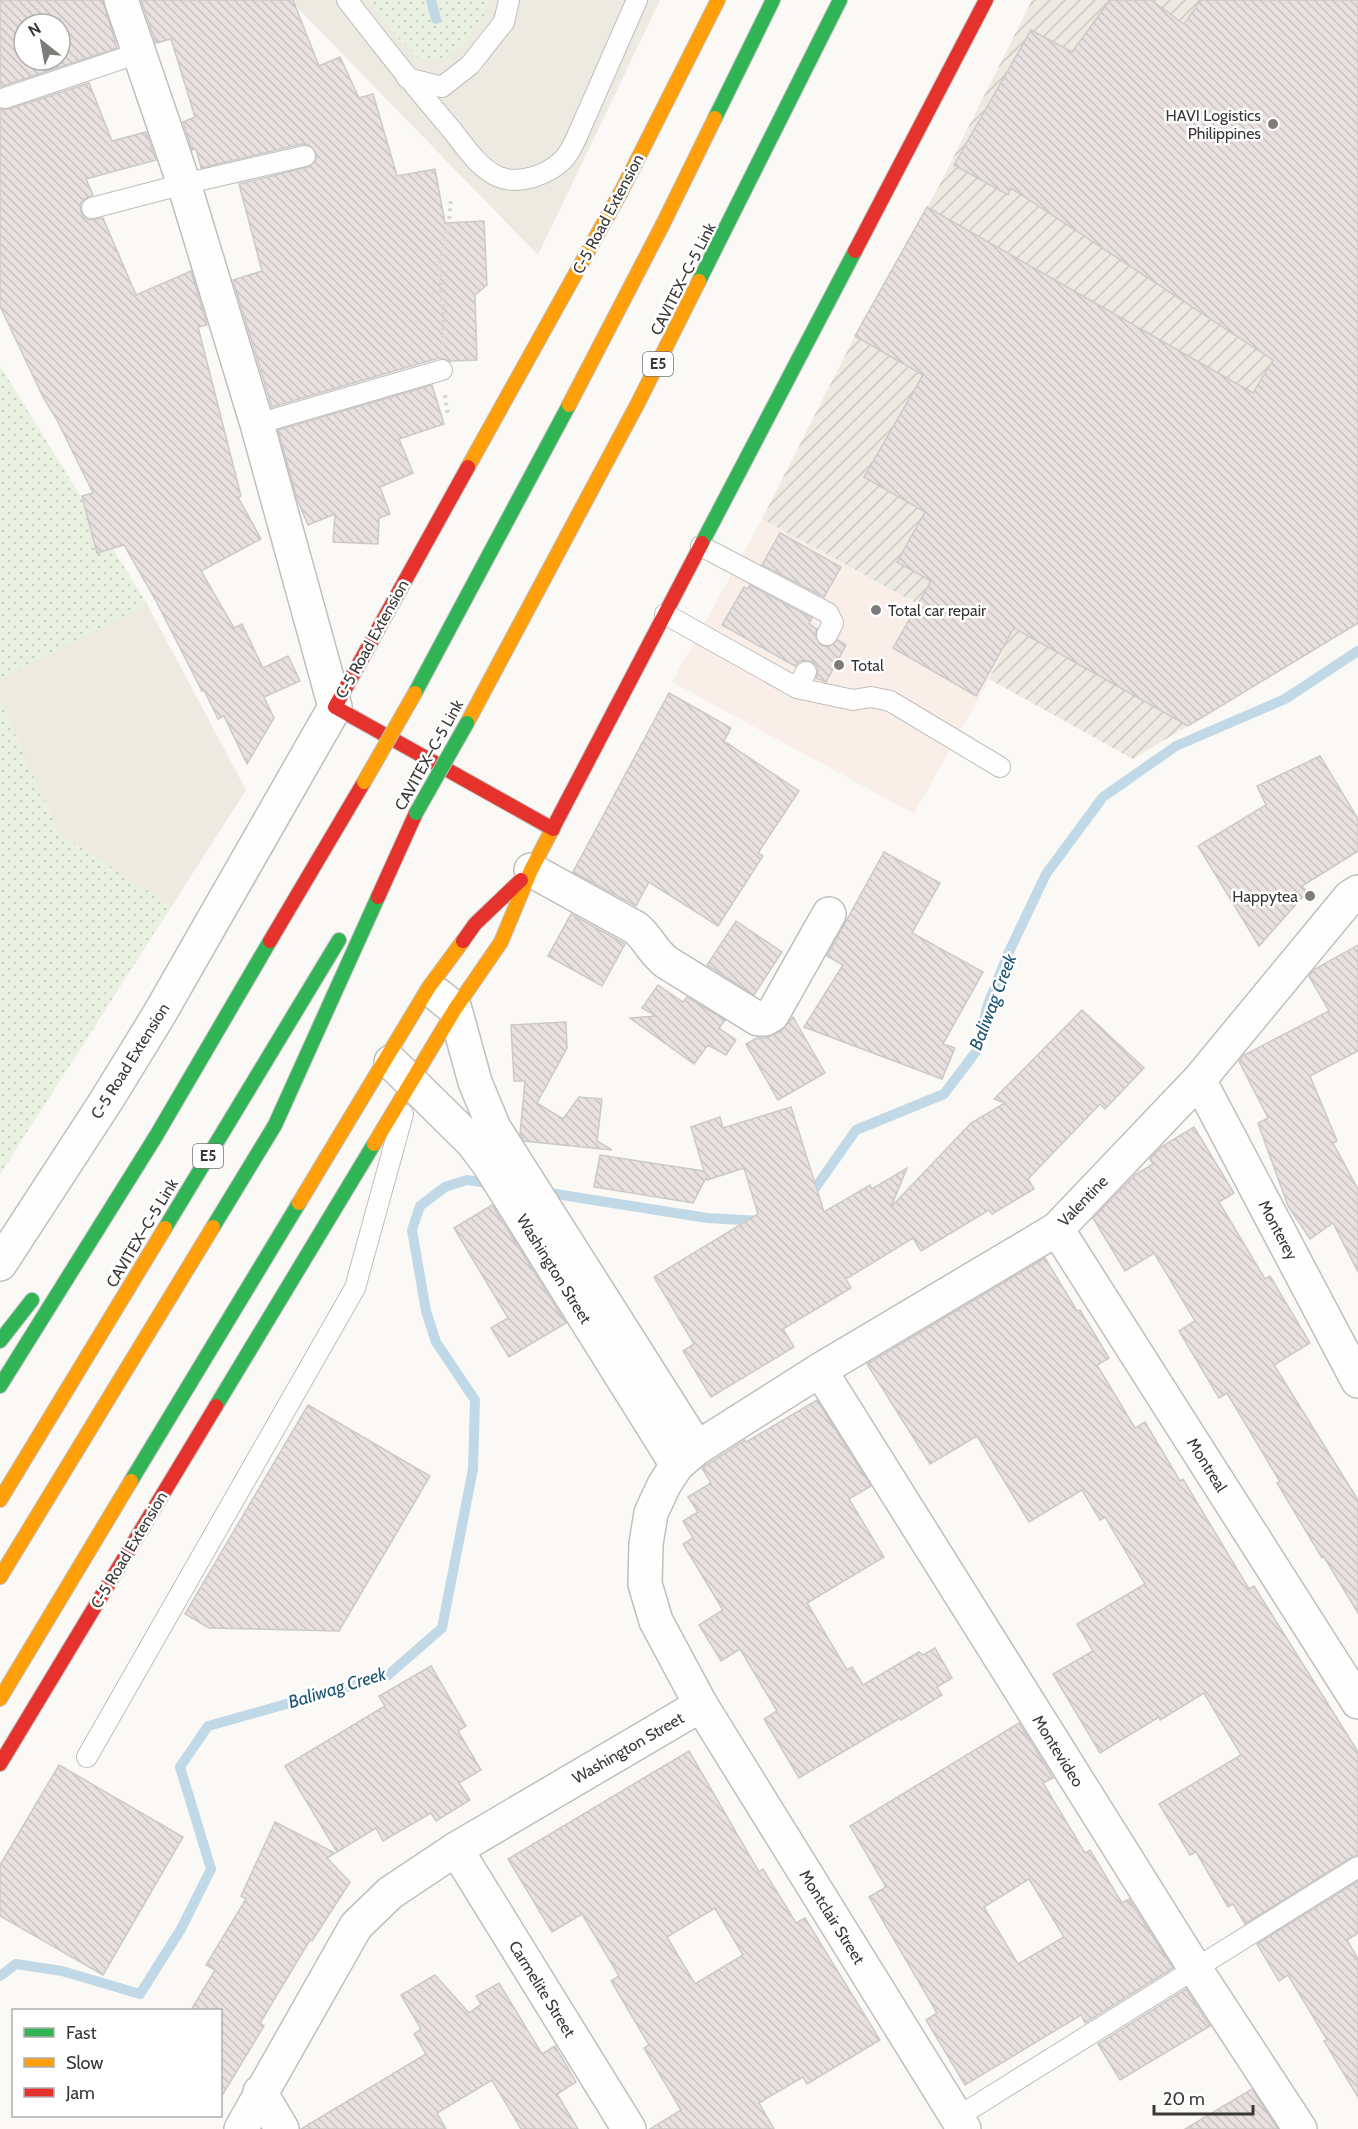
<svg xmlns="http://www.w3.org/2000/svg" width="1358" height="2129" font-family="Cabin,sans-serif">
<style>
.commercial{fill:#f9eee8}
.industrial{fill:url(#industrial-furrows)}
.built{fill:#edeae2}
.grass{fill:url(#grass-dots)}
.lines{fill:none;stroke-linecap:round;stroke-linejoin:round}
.stream{stroke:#c1d9e6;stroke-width:10}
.building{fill:url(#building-back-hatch);stroke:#cbcac8;stroke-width:1.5;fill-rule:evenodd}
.lane-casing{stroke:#c0bfbd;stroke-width:22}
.street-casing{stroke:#c0bfbd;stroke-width:36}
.fast-casing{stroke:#c0bfbd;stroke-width:16}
.slow-casing{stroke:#c0bfbd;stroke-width:16}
.jam-casing{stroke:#c0bfbd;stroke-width:16}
.path{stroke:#d6d6d4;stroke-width:4;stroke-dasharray:3 4.5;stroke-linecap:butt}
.lane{stroke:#fefefe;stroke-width:20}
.street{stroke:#fefefe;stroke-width:33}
.fast{stroke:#30b455;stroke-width:14}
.slow{stroke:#ff9f0a;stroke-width:14}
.jam{stroke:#e5322d;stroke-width:14}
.fast-bridge-casing{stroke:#c0bfbd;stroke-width:16;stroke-linecap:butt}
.slow-bridge-casing{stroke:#c0bfbd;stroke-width:16;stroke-linecap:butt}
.fast-bridge{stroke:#30b455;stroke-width:14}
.slow-bridge{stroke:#ff9f0a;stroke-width:14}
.poi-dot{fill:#7d7c79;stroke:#fff;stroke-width:2}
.labels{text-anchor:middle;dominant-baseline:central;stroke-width:5;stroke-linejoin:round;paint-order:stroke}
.shield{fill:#fff;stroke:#747472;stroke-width:1.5}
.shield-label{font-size:15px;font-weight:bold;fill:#393836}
.poi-label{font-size:16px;fill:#393836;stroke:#fff;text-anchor:end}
.street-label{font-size:16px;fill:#393836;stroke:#fff}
.water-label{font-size:18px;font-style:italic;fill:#1c5673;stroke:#fff}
</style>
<defs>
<pattern id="industrial-furrows" width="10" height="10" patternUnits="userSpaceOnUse" patternTransform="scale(1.5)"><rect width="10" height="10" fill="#edeae2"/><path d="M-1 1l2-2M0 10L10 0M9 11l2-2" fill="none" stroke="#ccc9c2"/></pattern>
<pattern id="grass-dots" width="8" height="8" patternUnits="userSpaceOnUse" patternTransform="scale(1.5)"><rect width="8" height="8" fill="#e9f1e0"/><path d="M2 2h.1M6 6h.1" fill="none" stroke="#c9cfc1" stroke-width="1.8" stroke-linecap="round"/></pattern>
<pattern id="building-back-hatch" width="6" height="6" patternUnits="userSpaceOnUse" patternTransform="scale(1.5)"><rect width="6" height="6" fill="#e8e1df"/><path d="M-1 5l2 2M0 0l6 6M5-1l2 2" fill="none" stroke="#c8c2c0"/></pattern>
</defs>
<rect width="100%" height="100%" fill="#faf9f6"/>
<polygon class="commercial" points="762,519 1005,651 914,814 672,682"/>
<polygon class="industrial" points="1032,0 1358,0 1358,623 1133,759 989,679 1004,651 762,519 855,336 940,184"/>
<g class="built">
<polygon points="290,0 660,0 538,255"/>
<polygon points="0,366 147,604 246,790 0,1174"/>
</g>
<g class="grass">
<path d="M368,0H490C482,29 463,45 440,62L419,58L397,37Z"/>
<polygon points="0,366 147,604 0,679"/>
<polygon points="0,700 59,833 171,906 0,1174"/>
</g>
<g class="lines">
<g class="stream">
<polyline points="431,0 436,19"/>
<polyline points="543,1192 707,1218 762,1221"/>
<polyline points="809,1197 856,1130 944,1094 978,1049 987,1007 1007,956 1046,874 1103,797 1176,746 1285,699 1358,651"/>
<polyline points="0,1976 16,1964 62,1971 140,1994 181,1929 211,1869 180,1767 208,1726 387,1676 442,1628 473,1469 475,1400 436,1342 426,1311 412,1230 420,1206 445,1187 467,1180 495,1184"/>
</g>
</g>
<g class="building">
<path d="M0,0H103L117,48L0,87ZM24,24H60V60H24Z"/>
<polygon points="141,0 293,0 319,66 340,57 359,98 373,94 397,176 435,169 445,223 484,221 487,285 475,295 477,360 450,361 439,358 425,362 272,407 233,280 262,271 239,184 308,167 316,160 316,153 309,145 302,144 201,168 196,149 192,150 183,122 195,117 171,39 156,43"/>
<polygon points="1110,0 1151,0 1184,24 1201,0 1358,0 1358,623 1188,726 1014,628 976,696 893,648 931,581 897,562 925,512 864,477 923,375 855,336 927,207 1253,393 1273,360 1011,188 1008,195 954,165 1031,30 1072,52"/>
<polygon points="89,83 112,141 146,132 156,160 86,179 93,195 83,200 80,205 81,212 84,217 89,220 103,218 136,295 191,271 207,325 198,327 241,496 238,497 261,539 201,571 234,628 242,624 263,668 288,656 300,681 264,697 274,718 247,764 224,716 218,719 204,690 202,691 156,601 124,545 97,553 82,496 93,493 57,420 43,397 0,306 0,109 9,109"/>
<polygon points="432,385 444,424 399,439 413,473 380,487 390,514 379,518 378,544 333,542 335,514 308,525 297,499 278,430"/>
<polygon points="780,533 841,567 824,597 762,565"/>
<polygon points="750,585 812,618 809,624 817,629 815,636 821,645 828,647 838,640 846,645 826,682 816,678 818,672 817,666 811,661 800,661 795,666 722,625 744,587 747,589"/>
<polygon points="669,693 731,728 724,741 799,791 758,853 763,856 718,926 649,882 636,906 573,872"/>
<polygon points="1320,756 1358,819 1358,851 1302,886 1307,892 1259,946 1198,846 1266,805 1257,786"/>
<polygon points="884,852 940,883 912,933 983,972 943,1044 955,1048 942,1079 804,1027 843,965 827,956"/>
<polygon points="571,914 625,944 602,986 548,956"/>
<polygon points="736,921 782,952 754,995 707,965"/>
<polygon points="1358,945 1358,1051 1310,1076 1337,1141 1333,1143 1358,1189 1358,1272 1333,1223 1310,1239 1288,1206 1258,1123 1268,1118 1239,1061 1244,1055 1329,1011 1309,976 1315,969"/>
<polygon points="658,985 683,1002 687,997 725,1020 719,1028 736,1040 726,1055 708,1045 694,1064 630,1018 656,1016 642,1008"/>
<polygon points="1082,1010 1144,1068 1105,1109 1100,1104 1028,1179 1034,1189 992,1214 989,1210 921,1251 913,1238 846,1279 851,1288 783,1329 794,1347 711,1397 683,1351 694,1344 654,1277 758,1214 744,1168 707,1180 706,1178 693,1203 594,1187 600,1155 704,1171 691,1127 720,1117 723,1128 791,1107 824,1212 870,1185 872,1189 907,1168 891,1207 971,1123 1005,1103 994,1099"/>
<polygon points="793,1017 825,1073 778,1100 746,1044 757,1038 766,1038 781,1031"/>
<polygon points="566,1022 567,1048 537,1103 563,1119 579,1097 602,1099 597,1141 612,1150 524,1141 520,1134 525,1081 514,1081 511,1025"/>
<polygon points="1194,1127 1234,1193 1219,1202 1265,1279 1270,1276 1310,1343 1274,1365 1358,1500 1358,1613 1324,1557 1322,1558 1277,1483 1280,1482 1227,1393 1219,1398 1179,1331 1195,1321 1154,1253 1125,1271 1093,1218 1136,1174 1153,1164 1150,1159 1161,1147"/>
<polygon points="492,1205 566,1323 509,1357 491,1328 508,1318 454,1228"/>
<polygon points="1045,1258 1077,1311 1080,1310 1109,1358 1097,1365 1135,1428 1145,1422 1180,1481 1183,1479 1249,1589 1254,1586 1358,1752 1358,1855 1352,1857 1245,1924 1233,1904 1228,1907 1196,1852 1190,1855 1159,1804 1241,1755 1204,1693 1160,1720 1159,1717 1100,1753 1053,1674 1093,1651 1077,1624 1145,1584 1105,1517 1100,1520 1082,1490 1029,1522 977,1436 930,1464 867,1364"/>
<polygon points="817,1400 871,1486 849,1499 884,1557 807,1603 847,1670 852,1667 863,1685 919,1652 923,1655 935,1648 952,1678 937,1687 942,1695 901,1720 900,1718 799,1778 764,1719 777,1711 740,1649 721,1661 699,1625 723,1610 683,1544 693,1538 683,1521 698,1512 688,1497 711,1483 702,1468 745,1440 746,1442"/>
<polygon points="308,1405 430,1476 339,1631 209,1628 185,1614"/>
<polygon points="431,1666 466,1726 458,1731 481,1770 459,1783 470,1800 436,1821 431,1813 383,1841 376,1828 337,1852 285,1766 385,1706 379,1696"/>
<path d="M1019,1723L1053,1778L1043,1783L1085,1853L1090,1850L1122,1903L1129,1899L1173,1968L1085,2023L1081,2015L965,2085L926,2020L937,2013L869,1897L886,1887L850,1826ZM1029,1879L1064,1937L1018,1964L984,1907Z"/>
<path d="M689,1751L759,1872L763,1869L796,1923L805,1918L880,2040L807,2084L803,2077L759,2103L774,2129H650L681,2110L644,2048L649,2045L611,1981L619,1976L582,1914L552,1932L508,1859ZM715,1908L743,1955L695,1984L667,1937Z"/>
<polygon points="59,1765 183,1837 103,1975 0,1916 0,1865"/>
<polygon points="275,1822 335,1853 327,1858 350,1882 312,1941 310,1940 260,2023 264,2026 220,2099 220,2010 191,2010 215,1970 206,1965 246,1899 241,1896"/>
<polygon points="1358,1881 1358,1933 1347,1940 1358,1959 1358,2097 1324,2041 1327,2040 1288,1975 1279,1981 1257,1944"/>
<polygon points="435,1975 469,2013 481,2004 476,1996 499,1983 542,2054 555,2046 576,2082 557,2094 578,2129 521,2129 492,2080 437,2113 446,2129 301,2129 426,2054 414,2034 421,2029 401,1995"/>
<polygon points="1186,1989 1210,2026 1120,2080 1098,2044"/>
<polygon points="1252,2089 1278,2129 1185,2129"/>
</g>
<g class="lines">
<defs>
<g id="lane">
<path d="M347,0C381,44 415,87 451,129C464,145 479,169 499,177C520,185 547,175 563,160C568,155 572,147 575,141L637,0"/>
<polyline points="407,78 442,87 470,65 504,22 509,0"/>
<polyline points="5,98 139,53"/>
<polyline points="92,208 184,184 305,156"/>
<polyline points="257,424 442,370"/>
<polyline points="701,546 828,613 833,623 827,635"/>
<polyline points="665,614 797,688 806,672"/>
<polyline points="797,688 853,700 871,697 890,701 1000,767"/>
<polyline points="87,1757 355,1288 403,1114"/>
<polyline points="956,2118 1358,1867"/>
</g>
<g id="street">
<path d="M531,870L636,928C648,938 653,952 666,962L758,1019H765L772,1015L829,914"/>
<polyline points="438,995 455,1009 475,1082 494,1128 697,1448"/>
<polyline points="391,1062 473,1143 488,1163 677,1465"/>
<polyline points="1199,1080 1358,1381"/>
<polyline points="1057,1229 1358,1702"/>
<polyline points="0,1264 106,1101 160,1013 335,707 257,424 184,184 121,0"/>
<polyline points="820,1370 1196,1970 1300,2129"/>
<polyline points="456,1849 629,2129"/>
<polyline points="260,2092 282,2129"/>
<polyline points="241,2129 356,1926 390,1893 456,1849 701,1705"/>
<polyline points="964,2129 701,1705 656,1621 645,1584 646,1544 651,1513 664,1485 677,1465 697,1448 820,1370 1057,1229 1199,1080 1350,897 1358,892"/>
</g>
<g id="fast">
<polyline points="715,118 773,0"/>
<polyline points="699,281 840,0"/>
<polyline points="702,543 855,251"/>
<polyline points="415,693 569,405"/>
<polyline points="213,1227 275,1125 378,897"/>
<polyline points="165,1228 339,940"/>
<polyline points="0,1341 32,1300"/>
<polyline points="0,1386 156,1136 270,941"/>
<polyline points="216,1406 374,1144"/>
<polyline points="131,1481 299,1203"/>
</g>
<g id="slow">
<polyline points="569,405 663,224 715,118"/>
<polyline points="468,467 621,192 718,0"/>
<polyline points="467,723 638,403 699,281"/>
<polyline points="374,1144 455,1009 501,942 531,870 554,826"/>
<polyline points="299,1203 429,987 463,941"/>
<polyline points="0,1500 165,1228"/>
<polyline points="0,1577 213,1227"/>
<polyline points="0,1699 131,1481"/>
</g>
<g id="jam">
<polyline points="855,251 986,0"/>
<polyline points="468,467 335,707 553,829"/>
<polyline points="554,826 702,543"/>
<polyline points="378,897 416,813"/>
<polyline points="270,941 364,782"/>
<polyline points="463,941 475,924 521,880"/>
<polyline points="0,1764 216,1406"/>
</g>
</defs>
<use href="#lane" class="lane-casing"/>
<use href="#street" class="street-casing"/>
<use href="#fast" class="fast-casing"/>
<use href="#slow" class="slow-casing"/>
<use href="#jam" class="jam-casing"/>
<g class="path">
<polyline points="443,345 444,318 439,266 449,223 451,198"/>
<polyline points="445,395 448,417"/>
</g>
<use href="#lane" class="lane"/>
<use href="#street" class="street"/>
<use href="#fast" class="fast"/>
<use href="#slow" class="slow"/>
<use href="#jam" class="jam"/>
<defs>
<polyline id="fast-bridge" points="416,813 467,723"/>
<polyline id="slow-bridge" points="364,782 415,693"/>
</defs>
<use href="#fast-bridge" class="fast-bridge-casing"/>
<use href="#slow-bridge" class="slow-bridge-casing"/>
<use href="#fast-bridge" class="fast-bridge"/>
<use href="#slow-bridge" class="slow-bridge"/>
</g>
<g class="poi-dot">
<circle cx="1273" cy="124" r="6"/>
<circle cx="876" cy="610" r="6"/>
<circle cx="839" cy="665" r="6"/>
<circle cx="1310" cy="896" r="6"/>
</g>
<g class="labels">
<g class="shield">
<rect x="643" y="352" width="30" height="24" rx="4.5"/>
<rect x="193" y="1144" width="30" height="24" rx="4.5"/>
</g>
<g class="shield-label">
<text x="658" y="364">E5</text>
<text x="208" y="1156">E5</text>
</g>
<g class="poi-label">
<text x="1261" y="115">HAVI Logistics<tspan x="1261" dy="18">Philippines</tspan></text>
<text x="888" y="610" text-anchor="start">Total car repair</text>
<text x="851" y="665" text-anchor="start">Total</text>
<text x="1298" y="896">Happytea</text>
</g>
<g class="street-label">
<text transform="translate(608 214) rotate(-62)">C-5 Road Extension</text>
<text transform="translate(683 279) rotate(-63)">CAVITEX–C-5 Link</text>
<text transform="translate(372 639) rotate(-61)">C-5 Road Extension</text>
<text transform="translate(429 755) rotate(-61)">CAVITEX–C-5 Link</text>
<text transform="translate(130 1061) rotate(-58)">C-5 Road Extension</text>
<text transform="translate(1083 1201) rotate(-46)">Valentine</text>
<text transform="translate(1278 1230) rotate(62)">Monterey</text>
<text transform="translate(142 1233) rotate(-59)">CAVITEX–C-5 Link</text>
<text transform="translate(554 1269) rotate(58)">Washington Street</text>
<text transform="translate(1207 1465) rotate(58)">Montreal</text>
<text transform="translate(129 1550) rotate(-59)">C-5 Road Extension</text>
<text transform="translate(628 1748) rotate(-30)">Washington Street</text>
<text transform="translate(1058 1751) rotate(58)">Montevideo</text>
<text transform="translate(832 1917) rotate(58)">Montclair Street</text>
<text transform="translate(542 1989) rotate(58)">Carmelite Street</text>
</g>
<g class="water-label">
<text transform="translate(993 1002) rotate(-69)">Baliwag Creek</text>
<text transform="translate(337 1688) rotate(-17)">Baliwag Creek</text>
</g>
</g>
<rect x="12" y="2009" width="210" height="108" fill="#ffffff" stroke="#b0afaf" stroke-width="1.5"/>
<rect x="24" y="2028" width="30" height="9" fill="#30b455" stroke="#b0afaf" stroke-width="1.5"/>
<text x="66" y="2039" font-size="18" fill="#393836">Fast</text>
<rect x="24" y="2058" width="30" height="9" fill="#ff9f0a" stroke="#b0afaf" stroke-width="1.5"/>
<text x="66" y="2069" font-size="18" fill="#393836">Slow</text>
<rect x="24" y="2088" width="30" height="9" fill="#e5322d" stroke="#b0afaf" stroke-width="1.5"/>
<text x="66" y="2099" font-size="18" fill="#393836">Jam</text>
<g transform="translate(42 42) rotate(329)"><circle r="28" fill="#ffffff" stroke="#b0afaf" stroke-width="1.5"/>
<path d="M0-4.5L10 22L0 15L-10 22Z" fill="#7d7c79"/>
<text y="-9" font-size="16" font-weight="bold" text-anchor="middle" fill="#393836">N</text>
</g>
<path d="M1154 2105v9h99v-9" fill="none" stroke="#393836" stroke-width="3"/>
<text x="1163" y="2105" font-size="18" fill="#393836" stroke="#ffffff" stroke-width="4.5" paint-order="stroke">20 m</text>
</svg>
